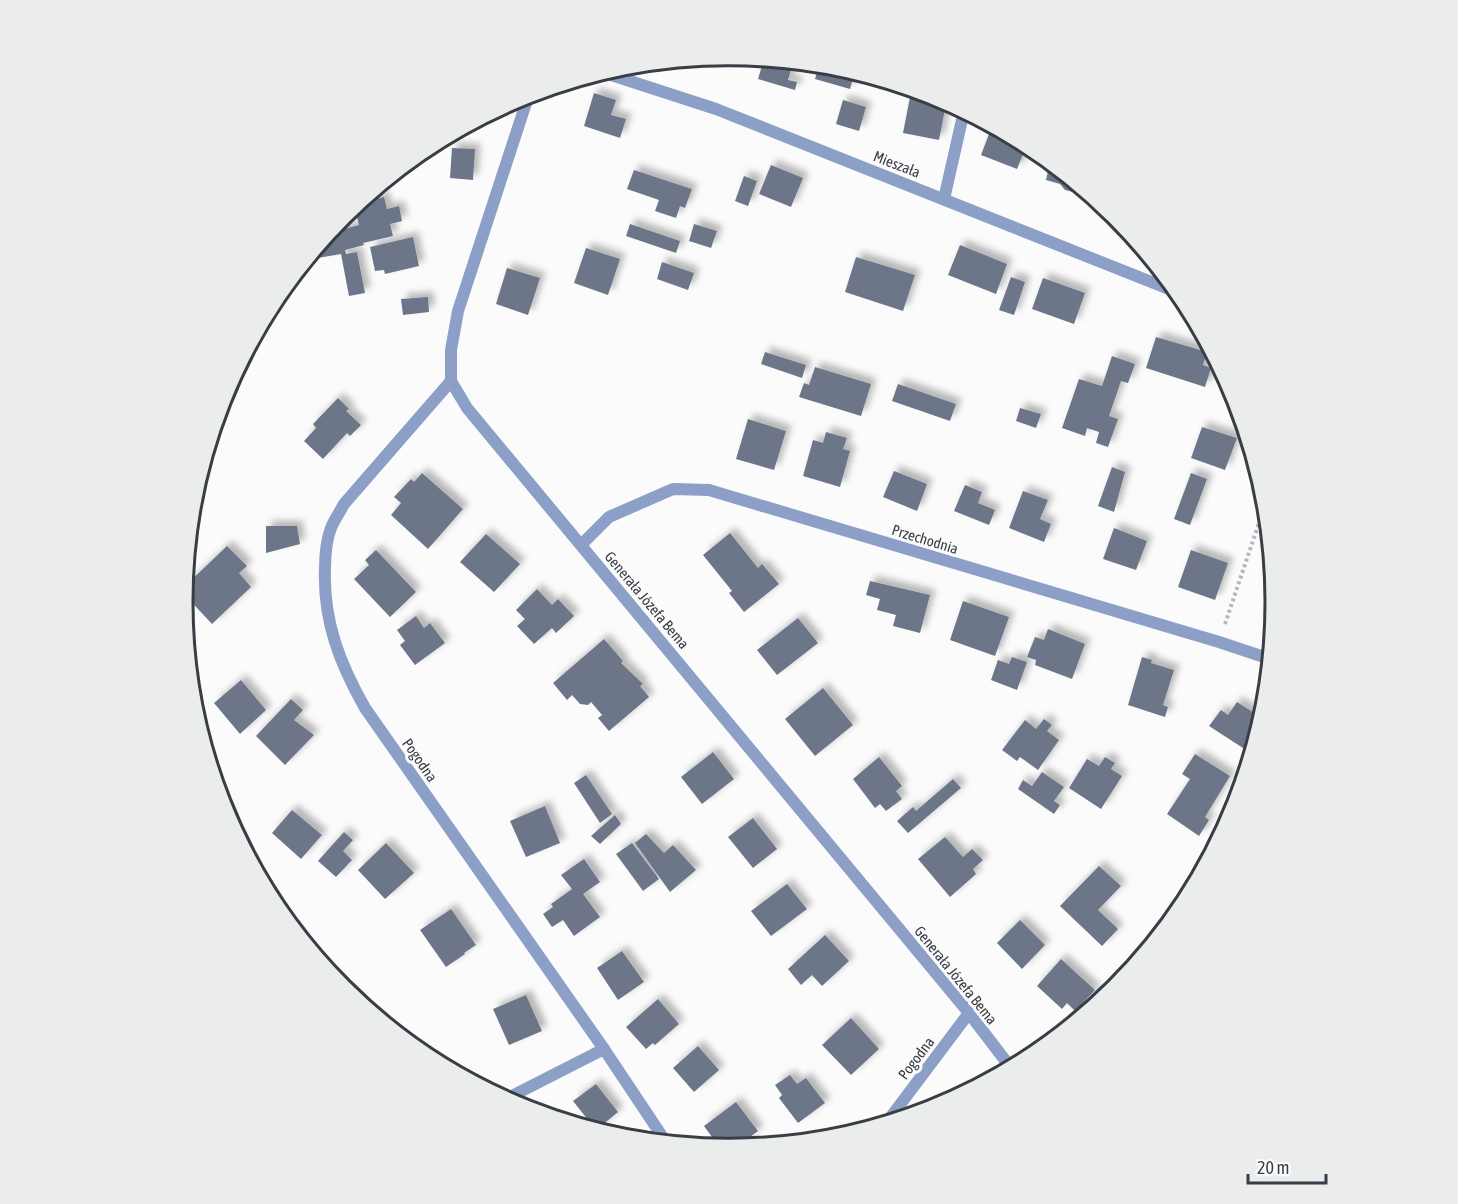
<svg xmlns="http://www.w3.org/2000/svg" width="1458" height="1204" font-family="'Asap Condensed',sans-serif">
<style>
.building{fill:#6d7688;filter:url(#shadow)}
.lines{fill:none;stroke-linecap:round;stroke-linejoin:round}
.path{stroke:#b4b6b9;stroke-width:4;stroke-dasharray:3 3;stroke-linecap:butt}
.street{stroke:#8b9fc7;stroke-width:12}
.labels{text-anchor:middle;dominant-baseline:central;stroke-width:6;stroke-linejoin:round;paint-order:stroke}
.street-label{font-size:15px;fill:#393d45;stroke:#fbfbfb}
.rim{fill:none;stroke:#393d45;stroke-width:3}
</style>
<defs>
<filter id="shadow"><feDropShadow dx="5.5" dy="-5.5" stdDeviation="3" flood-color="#0004"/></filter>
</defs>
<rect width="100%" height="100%" fill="#fbfbfb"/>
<g class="building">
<polygon points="764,59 793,62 788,80 797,82 795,90 758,79"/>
<polygon points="819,64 836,66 855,72 850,89 815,79"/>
<polygon points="594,93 616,100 611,115 626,119 620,138 584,126"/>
<polygon points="910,97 946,104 939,140 903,133"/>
<polygon points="843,100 866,107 859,131 836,124"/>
<polygon points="992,126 1027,144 1017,169 981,155"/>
<polygon points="452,148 475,149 473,180 450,178"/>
<polygon points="1050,162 1083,189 1079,188 1073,192 1065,190 1060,184 1046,180"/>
<polygon points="771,165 803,178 791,207 759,194"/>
<polygon points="634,170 692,189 685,208 680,206 676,218 655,211 659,200 627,189"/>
<polygon points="744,176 757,181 748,206 735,201"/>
<polygon points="384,197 387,209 399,206 402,221 390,224 393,236 363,243 364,245 345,250 346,254 357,252 365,293 349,296 341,254 306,260 339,220 341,230 359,225 354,206 357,204"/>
<polygon points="630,224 680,241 676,253 626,236"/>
<polygon points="694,224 717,231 711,248 689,241"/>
<polygon points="413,237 419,266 385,274 384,270 375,271 370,247"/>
<polygon points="960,245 1007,264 996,294 948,275"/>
<polygon points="586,248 620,259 608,295 574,283"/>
<polygon points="856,257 915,275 903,311 845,292"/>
<polygon points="662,262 694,273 688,290 657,279"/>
<polygon points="507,268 540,278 528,315 496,304"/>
<polygon points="1011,277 1025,282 1014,315 999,310"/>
<polygon points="1043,278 1085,293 1074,324 1032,309"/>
<polygon points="428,297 429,312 403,315 401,299"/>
<polygon points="1156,337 1207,352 1203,365 1211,368 1205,387 1146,368"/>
<polygon points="765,352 806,365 802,378 761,364"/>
<polygon points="1112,356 1135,364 1128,383 1121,381 1109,416 1118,419 1108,447 1096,443 1099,432 1087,428 1085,436 1062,428 1079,379 1102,386"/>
<polygon points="815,367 871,384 861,416 799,397 804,383 809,385"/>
<polygon points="898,384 956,404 950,421 892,401"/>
<polygon points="338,398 349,409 346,411 361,425 350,436 347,433 323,459 304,441 316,428 313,424"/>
<polygon points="1020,408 1041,414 1036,428 1016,421"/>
<polygon points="748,419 786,431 774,470 736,459"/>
<polygon points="1202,427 1237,438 1225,470 1191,458"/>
<polygon points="826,432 847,438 843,449 850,451 840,487 803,476 813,440 823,443"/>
<polygon points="1112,467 1125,472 1114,512 1098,506"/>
<polygon points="894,471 927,484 917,511 883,497"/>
<polygon points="422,473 463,509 428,549 391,515 401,503 394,497 411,479 414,482"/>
<polygon points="1191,473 1207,479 1190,525 1174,519"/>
<polygon points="965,485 982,492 978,503 995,510 989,525 954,511"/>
<polygon points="1023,491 1048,500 1040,519 1051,524 1044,542 1009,528"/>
<polygon points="266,526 297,526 300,544 266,553"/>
<polygon points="1114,528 1147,541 1136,570 1103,559"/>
<polygon points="730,533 758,568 762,564 779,584 744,612 729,593 732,591 703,555"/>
<polygon points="486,534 520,564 494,592 460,562"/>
<polygon points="227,546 247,566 239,573 251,587 212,624 183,593 184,587"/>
<polygon points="376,550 416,592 390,617 354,579 369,565 365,560"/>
<polygon points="1191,550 1228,563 1215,600 1178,587"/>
<polygon points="870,581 930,595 920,633 893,626 896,615 877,610 880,599 866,595"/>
<polygon points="537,589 552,605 558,599 574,616 556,633 552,628 534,644 517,626 525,619 516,610"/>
<polygon points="963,601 1009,617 995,656 950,640"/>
<polygon points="416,616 424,628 430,623 445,643 415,665 400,645 405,641 397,630"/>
<polygon points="798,618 818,643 777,675 757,650"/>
<polygon points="1048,629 1085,644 1072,679 1035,665 1036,660 1027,657 1035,637 1044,640"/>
<polygon points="604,639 623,661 621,663 643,684 640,686 649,697 609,731 598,718 602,715 591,702 588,705 580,704 572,695 567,700 553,683"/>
<polygon points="1012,657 1027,662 1017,690 991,680 998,660 1009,664"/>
<polygon points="1142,657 1152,660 1151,663 1174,670 1163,705 1168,707 1165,717 1128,705"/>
<polygon points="241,680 266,710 240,734 214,703"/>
<polygon points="823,688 853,725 815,756 785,719"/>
<polygon points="291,699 303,710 294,720 314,735 285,765 256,736"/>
<polygon points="1237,702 1262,718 1258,732 1246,750 1209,726 1221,710 1228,715"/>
<polygon points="1044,719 1052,725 1047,731 1059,740 1038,770 1020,757 1017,761 1002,750 1025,720 1036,729"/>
<polygon points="713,752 734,779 702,804 681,777"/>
<polygon points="1195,754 1230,776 1205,817 1209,820 1199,836 1167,814 1190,779 1182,774"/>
<polygon points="879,757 902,786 896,791 902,799 886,811 880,804 875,808 853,779"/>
<polygon points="1105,757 1115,763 1111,769 1122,776 1101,809 1069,788 1087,759 1099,766"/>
<polygon points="1042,772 1064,787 1054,801 1060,805 1054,814 1018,789 1023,780 1032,786"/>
<polygon points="586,775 612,814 600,823 574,783"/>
<polygon points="953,779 961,788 908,833 897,821 913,807 916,811"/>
<polygon points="545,806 560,843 526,857 510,821"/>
<polygon points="292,810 322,835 301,859 272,833"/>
<polygon points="615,815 621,824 600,844 591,836"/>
<polygon points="753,818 777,849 753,868 728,837"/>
<polygon points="344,832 353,840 343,851 352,860 336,877 318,861"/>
<polygon points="646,834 664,853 673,845 696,870 670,892 635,843"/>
<polygon points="945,837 963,857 972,849 983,860 973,869 976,874 950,897 918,859"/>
<polygon points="386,843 414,873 385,899 358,870"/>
<polygon points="632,843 659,879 643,891 616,854"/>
<polygon points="584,859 600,882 583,894 600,917 574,936 563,920 552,927 543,914 553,907 551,904 572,889 561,875"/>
<polygon points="1099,866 1121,886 1098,910 1118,929 1102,946 1060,906"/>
<polygon points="787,884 807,909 771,936 751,911"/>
<polygon points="451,909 476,945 464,953 465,954 446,967 420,930"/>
<polygon points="1020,920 1045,945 1022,969 997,943"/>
<polygon points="825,935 849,961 822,986 812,975 801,985 788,969"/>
<polygon points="622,951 644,982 618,1000 597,968"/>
<polygon points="1061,959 1095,990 1075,1011 1067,1003 1062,1009 1037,986"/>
<polygon points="526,995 542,1031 509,1045 493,1009"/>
<polygon points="658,999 679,1024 655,1045 653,1043 646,1049 626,1027"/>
<polygon points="851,1018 879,1049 851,1075 822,1045"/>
<polygon points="698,1046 719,1070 694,1092 673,1068"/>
<polygon points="790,1075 797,1084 806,1078 825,1103 798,1123 779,1098 782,1095 775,1085"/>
<polygon points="596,1084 618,1112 596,1130 573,1101"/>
<polygon points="736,1102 758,1131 735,1148 720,1148 704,1126"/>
</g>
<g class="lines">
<polyline class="path" points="1225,624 1266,502"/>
<g class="street">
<polyline points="602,72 716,109 1179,293"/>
<polyline points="529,94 458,311 451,350 451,381 467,408 969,1013 1011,1068"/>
<polyline points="944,199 964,111"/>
<path d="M451,381L344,504C340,512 334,520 331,528C326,541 325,555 325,569C323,621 340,664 365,708L604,1049L666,1142"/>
<polyline points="582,544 609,517 673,489 709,490 1219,642 1270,659"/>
<polyline points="506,1099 604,1049"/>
<polyline points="887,1122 969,1013"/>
</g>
</g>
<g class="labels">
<g class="street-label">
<text transform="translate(897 164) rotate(21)">Mieszała</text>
<text transform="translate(925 539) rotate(17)">Przechodnia</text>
<text transform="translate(647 600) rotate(50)">Generała Józefa Bema</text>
<text transform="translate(420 760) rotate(55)">Pogodna</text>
<text transform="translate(956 975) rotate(51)">Generała Józefa Bema</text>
<text transform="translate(916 1058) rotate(-53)">Pogodna</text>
</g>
</g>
<path d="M0 0H1458V1204H0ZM193 602a536 536 0 1 1 1072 0a536 536 0 1 1-1072 0Z" fill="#ebecec" fill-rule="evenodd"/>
<path class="rim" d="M193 602a536 536 0 1 1 1072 0a536 536 0 1 1-1072 0Z"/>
<path d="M1248 1174v9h78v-9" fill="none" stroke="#393d45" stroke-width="3"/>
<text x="1257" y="1174" font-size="18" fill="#393d45" stroke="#fbfbfb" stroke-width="4.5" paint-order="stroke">20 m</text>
</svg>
